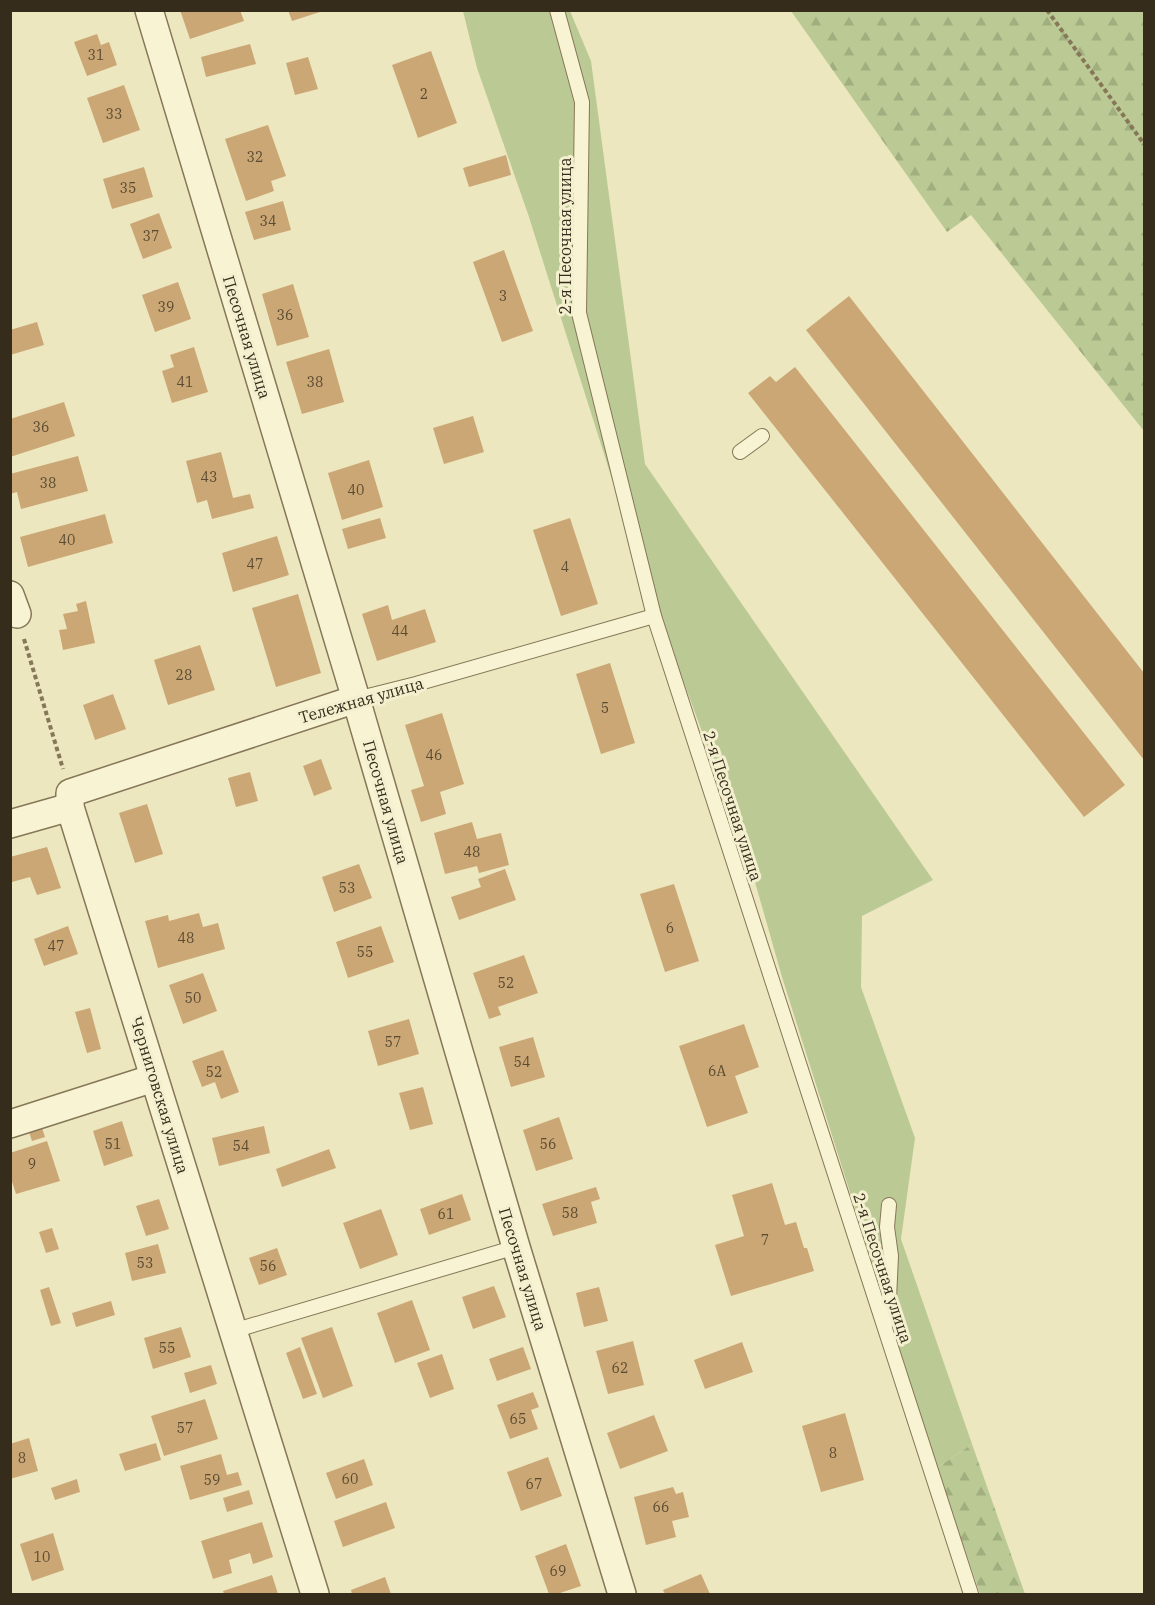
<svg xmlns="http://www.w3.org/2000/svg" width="1155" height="1605" font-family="'IBM Plex Serif',serif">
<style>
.grass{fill:#bbca94}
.forest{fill:url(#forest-firs)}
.building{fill:#cba775}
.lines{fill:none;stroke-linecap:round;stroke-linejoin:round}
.service-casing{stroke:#857758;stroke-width:16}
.minor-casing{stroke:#857758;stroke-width:30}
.path{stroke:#857758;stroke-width:4;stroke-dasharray:4.5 3;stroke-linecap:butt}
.service{stroke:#f8f3d2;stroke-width:14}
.minor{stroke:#f8f3d2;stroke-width:27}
.labels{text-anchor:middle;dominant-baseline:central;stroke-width:6;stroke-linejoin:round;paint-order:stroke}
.number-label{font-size:14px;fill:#5a4b32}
.street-label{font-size:16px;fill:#352c1c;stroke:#f4f0cf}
</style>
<defs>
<pattern id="forest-firs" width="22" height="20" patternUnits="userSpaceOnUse" patternTransform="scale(1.5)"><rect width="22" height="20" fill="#bbca94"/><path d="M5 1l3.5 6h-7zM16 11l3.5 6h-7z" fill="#a1ae7f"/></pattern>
</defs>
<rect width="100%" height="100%" fill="#ede7bf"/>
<polygon class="grass" points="463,11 570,11 591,61 645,464 933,880 862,916 861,987 915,1138 901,1239 972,1444 937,1468 782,977 732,801 707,745 677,664 611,476 528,214 477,68"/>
<g class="forest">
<polygon points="791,11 1144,11 1144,431 971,215 947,232"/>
<polygon points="972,1444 1025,1594 980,1594 937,1468"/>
</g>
<g class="building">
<polygon points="180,10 240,10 244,21 190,39"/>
<polygon points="288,10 323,10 323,11 292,21"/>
<polygon points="97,34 101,45 109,42 117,65 87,76 74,42"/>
<polygon points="250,44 256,64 206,77 201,57"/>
<polygon points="431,51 457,123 418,138 392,65"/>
<polygon points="308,57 318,89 295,95 286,63"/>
<polygon points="124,85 140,130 103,143 87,98"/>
<polygon points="268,125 286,176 271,181 274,191 246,201 225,139"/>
<polygon points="506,155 511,175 469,187 463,168"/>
<polygon points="144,167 153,197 112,209 103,179"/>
<polygon points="283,201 291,230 254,240 245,212"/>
<polygon points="159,213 172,248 143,259 130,224"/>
<polygon points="504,250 533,331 502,342 473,262"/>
<polygon points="178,282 191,319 155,332 142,295"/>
<polygon points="293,284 309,337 277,346 262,294"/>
<polygon points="849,296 1144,673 1144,760 806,330"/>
<polygon points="37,322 44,345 10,355 10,330"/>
<polygon points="194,347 208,392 172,403 162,371 174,367 170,355"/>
<polygon points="329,349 344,402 302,414 286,362"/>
<polygon points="795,367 1125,785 1084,817 748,393 770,376 776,382"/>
<polygon points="64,402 75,436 10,457 10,419"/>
<polygon points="473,416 484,452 444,464 433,428"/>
<polygon points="221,452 233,498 250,494 254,508 212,519 207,500 197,503 186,461"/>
<polygon points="78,456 88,491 21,509 17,492 10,494 10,474"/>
<polygon points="369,460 383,507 342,520 328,473"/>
<polygon points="105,514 113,543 28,567 20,537"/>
<polygon points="380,518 386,538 348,549 342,529"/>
<polygon points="570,518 598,604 561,616 533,530"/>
<polygon points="277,536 289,575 233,592 222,553"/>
<polygon points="298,594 321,673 276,687 252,608"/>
<polygon points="86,601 95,643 63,650 59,630 67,629 63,614 78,611 76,604"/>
<polygon points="388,605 392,620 425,609 436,642 377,661 362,614"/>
<polygon points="200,645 215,690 168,705 154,660"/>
<polygon points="610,663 635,743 601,754 576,674"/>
<polygon points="113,694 126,729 95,740 83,705"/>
<polygon points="442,713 464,784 440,792 446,814 421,822 411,790 424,786 405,725"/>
<polygon points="321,759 332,789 314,796 303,766"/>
<polygon points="250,772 258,801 236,807 228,778"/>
<polygon points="147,804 163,854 135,863 119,813"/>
<polygon points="472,822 477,839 501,833 509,865 479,873 477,866 445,874 434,833"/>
<polygon points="47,847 61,888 37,895 30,877 12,882 10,857"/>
<polygon points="359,864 372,898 334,912 322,877"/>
<polygon points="505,869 516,900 459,920 451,897 481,887 478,879"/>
<polygon points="674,884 699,961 665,972 640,894"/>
<polygon points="199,913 203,927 218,923 225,949 158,968 145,921 168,915 169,921"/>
<polygon points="68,926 78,954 44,966 34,939"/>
<polygon points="381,926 394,962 348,978 336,942"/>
<polygon points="524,955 538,993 498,1007 501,1015 489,1019 473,973"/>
<polygon points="203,973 217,1011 183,1024 169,985"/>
<polygon points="90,1008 101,1049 87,1053 75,1012"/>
<polygon points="409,1019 419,1054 378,1066 368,1031"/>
<polygon points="744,1024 759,1067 735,1076 748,1113 707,1127 679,1046"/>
<polygon points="533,1037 545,1077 511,1087 499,1047"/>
<polygon points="223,1050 239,1092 221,1099 215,1082 202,1087 192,1061"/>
<polygon points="423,1087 433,1124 410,1130 399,1093"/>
<polygon points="559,1117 573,1159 536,1171 523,1130"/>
<polygon points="122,1121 133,1156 104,1166 93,1131"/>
<polygon points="41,1125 45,1137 32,1141 28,1129"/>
<polygon points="264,1126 270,1153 219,1166 212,1138"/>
<polygon points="47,1141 60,1181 16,1194 10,1175 10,1153"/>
<polygon points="329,1149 336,1168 282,1187 276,1169"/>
<polygon points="772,1183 785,1225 796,1222 804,1248 807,1248 814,1271 731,1296 715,1245 744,1236 732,1195"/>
<polygon points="596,1187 600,1199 591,1202 597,1223 553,1236 542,1204"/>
<polygon points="462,1194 471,1220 429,1235 420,1209"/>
<polygon points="159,1199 169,1229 146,1236 136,1206"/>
<polygon points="381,1209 398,1255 360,1269 343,1223"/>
<polygon points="52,1228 59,1249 46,1253 39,1232"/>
<polygon points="158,1244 166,1273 132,1281 125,1253"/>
<polygon points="277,1248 287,1275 259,1285 249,1258"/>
<polygon points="494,1286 506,1317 473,1329 462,1297"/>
<polygon points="49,1287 61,1323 51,1326 40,1290"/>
<polygon points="599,1287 608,1321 584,1327 576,1293"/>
<polygon points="412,1300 430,1350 395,1363 377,1313"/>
<polygon points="111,1301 115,1315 76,1327 72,1313"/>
<polygon points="181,1327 191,1357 153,1369 144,1338"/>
<polygon points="332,1327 353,1386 323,1398 301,1338"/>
<polygon points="633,1341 644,1385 608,1394 596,1351"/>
<polygon points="742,1342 753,1372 705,1389 694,1360"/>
<polygon points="300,1347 317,1394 303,1399 286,1353"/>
<polygon points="523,1347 531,1369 497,1381 489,1359"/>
<polygon points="442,1354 454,1389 430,1398 417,1363"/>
<polygon points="211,1365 217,1384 190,1393 184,1373"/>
<polygon points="533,1392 539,1407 531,1410 538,1429 510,1439 497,1405"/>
<polygon points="205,1399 218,1439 164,1456 151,1416"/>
<polygon points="845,1413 864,1480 821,1492 802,1426"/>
<polygon points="654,1415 668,1451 620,1469 607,1433"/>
<polygon points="29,1438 38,1471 10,1479 10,1444"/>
<polygon points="156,1443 161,1460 125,1471 119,1454"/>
<polygon points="221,1454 227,1475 238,1472 242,1485 190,1500 180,1466"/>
<polygon points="548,1457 562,1496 521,1511 507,1472"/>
<polygon points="364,1459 373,1485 336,1499 326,1473"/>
<polygon points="77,1479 80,1492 55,1500 51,1488"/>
<polygon points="673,1487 676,1494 683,1492 689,1517 672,1521 676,1537 646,1545 634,1497"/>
<polygon points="249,1490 253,1504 227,1512 223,1498"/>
<polygon points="386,1502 395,1528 343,1547 334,1521"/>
<polygon points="262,1522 273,1557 253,1564 250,1553 229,1560 232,1573 213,1579 201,1541"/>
<polygon points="53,1533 64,1570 32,1581 20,1544"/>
<polygon points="566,1544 581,1586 557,1594 549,1594 535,1556"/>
<polygon points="701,1574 710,1594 665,1594 663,1590"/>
<polygon points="272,1575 278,1594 224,1594 223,1591"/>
<polygon points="385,1577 391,1594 352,1594 351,1590"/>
</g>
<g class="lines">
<defs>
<g id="service">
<polyline points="557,10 582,102 579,313 654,616 971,1594"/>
<polyline points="740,452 762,436"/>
<polyline points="356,699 416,684 654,616"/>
<polyline points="885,1325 889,1299 891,1256 887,1227 889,1205"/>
<polyline points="233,1331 516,1247"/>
</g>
<g id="minor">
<polyline points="149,10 356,699 516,1247 622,1594"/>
<polyline points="10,595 17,614"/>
<polyline points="10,824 70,807"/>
<polyline points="10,1124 154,1078"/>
<polyline points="315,1594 70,807 70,793 356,699"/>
</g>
</defs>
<use href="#service" class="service-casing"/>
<use href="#minor" class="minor-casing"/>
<g class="path">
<polyline points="1047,10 1144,144"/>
<polyline points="24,639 63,769"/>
</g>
<use href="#service" class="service"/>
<use href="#minor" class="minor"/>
</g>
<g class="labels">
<g class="number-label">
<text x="96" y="55">31</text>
<text x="424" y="94">2</text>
<text x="114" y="114">33</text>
<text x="255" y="157">32</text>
<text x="128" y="188">35</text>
<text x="268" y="221">34</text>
<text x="151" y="236">37</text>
<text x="503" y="296">3</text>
<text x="166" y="307">39</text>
<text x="285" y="315">36</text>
<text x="185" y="382">41</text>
<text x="315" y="382">38</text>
<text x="41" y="427">36</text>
<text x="209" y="477">43</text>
<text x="48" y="483">38</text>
<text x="356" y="490">40</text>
<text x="67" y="540">40</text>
<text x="255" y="564">47</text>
<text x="565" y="567">4</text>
<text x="400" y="631">44</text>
<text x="184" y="675">28</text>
<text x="605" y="708">5</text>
<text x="434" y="755">46</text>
<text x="472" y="852">48</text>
<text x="347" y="888">53</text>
<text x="670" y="928">6</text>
<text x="186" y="938">48</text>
<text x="56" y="946">47</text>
<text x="365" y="952">55</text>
<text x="506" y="983">52</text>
<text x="193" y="998">50</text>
<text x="393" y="1042">57</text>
<text x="522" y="1062">54</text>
<text x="717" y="1071">6А</text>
<text x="214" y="1072">52</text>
<text x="113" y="1144">51</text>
<text x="548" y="1144">56</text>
<text x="241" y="1146">54</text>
<text x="32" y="1164">9</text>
<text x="570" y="1213">58</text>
<text x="446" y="1214">61</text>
<text x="765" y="1240">7</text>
<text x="145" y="1263">53</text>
<text x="268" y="1266">56</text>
<text x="167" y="1348">55</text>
<text x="620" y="1368">62</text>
<text x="518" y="1419">65</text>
<text x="185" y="1428">57</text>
<text x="833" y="1453">8</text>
<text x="22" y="1458">8</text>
<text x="350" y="1479">60</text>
<text x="212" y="1480">59</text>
<text x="534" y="1484">67</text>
<text x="661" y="1507">66</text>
<text x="42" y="1557">10</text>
<text x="558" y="1571">69</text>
</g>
<g class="street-label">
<text transform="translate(565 236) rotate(-90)">2-я Песочная улица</text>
<text transform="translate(247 337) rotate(73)">Песочная улица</text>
<text transform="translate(361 700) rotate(-16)">Тележная улица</text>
<text transform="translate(386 802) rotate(74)">Песочная улица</text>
<text transform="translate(733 806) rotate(72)">2-я Песочная улица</text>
<text transform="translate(160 1095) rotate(73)">Черниговская улица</text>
<text transform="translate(883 1268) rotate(72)">2-я Песочная улица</text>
<text transform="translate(523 1269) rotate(73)">Песочная улица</text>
</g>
</g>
<rect width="1155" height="1605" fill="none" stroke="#352c1c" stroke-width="24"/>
</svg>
